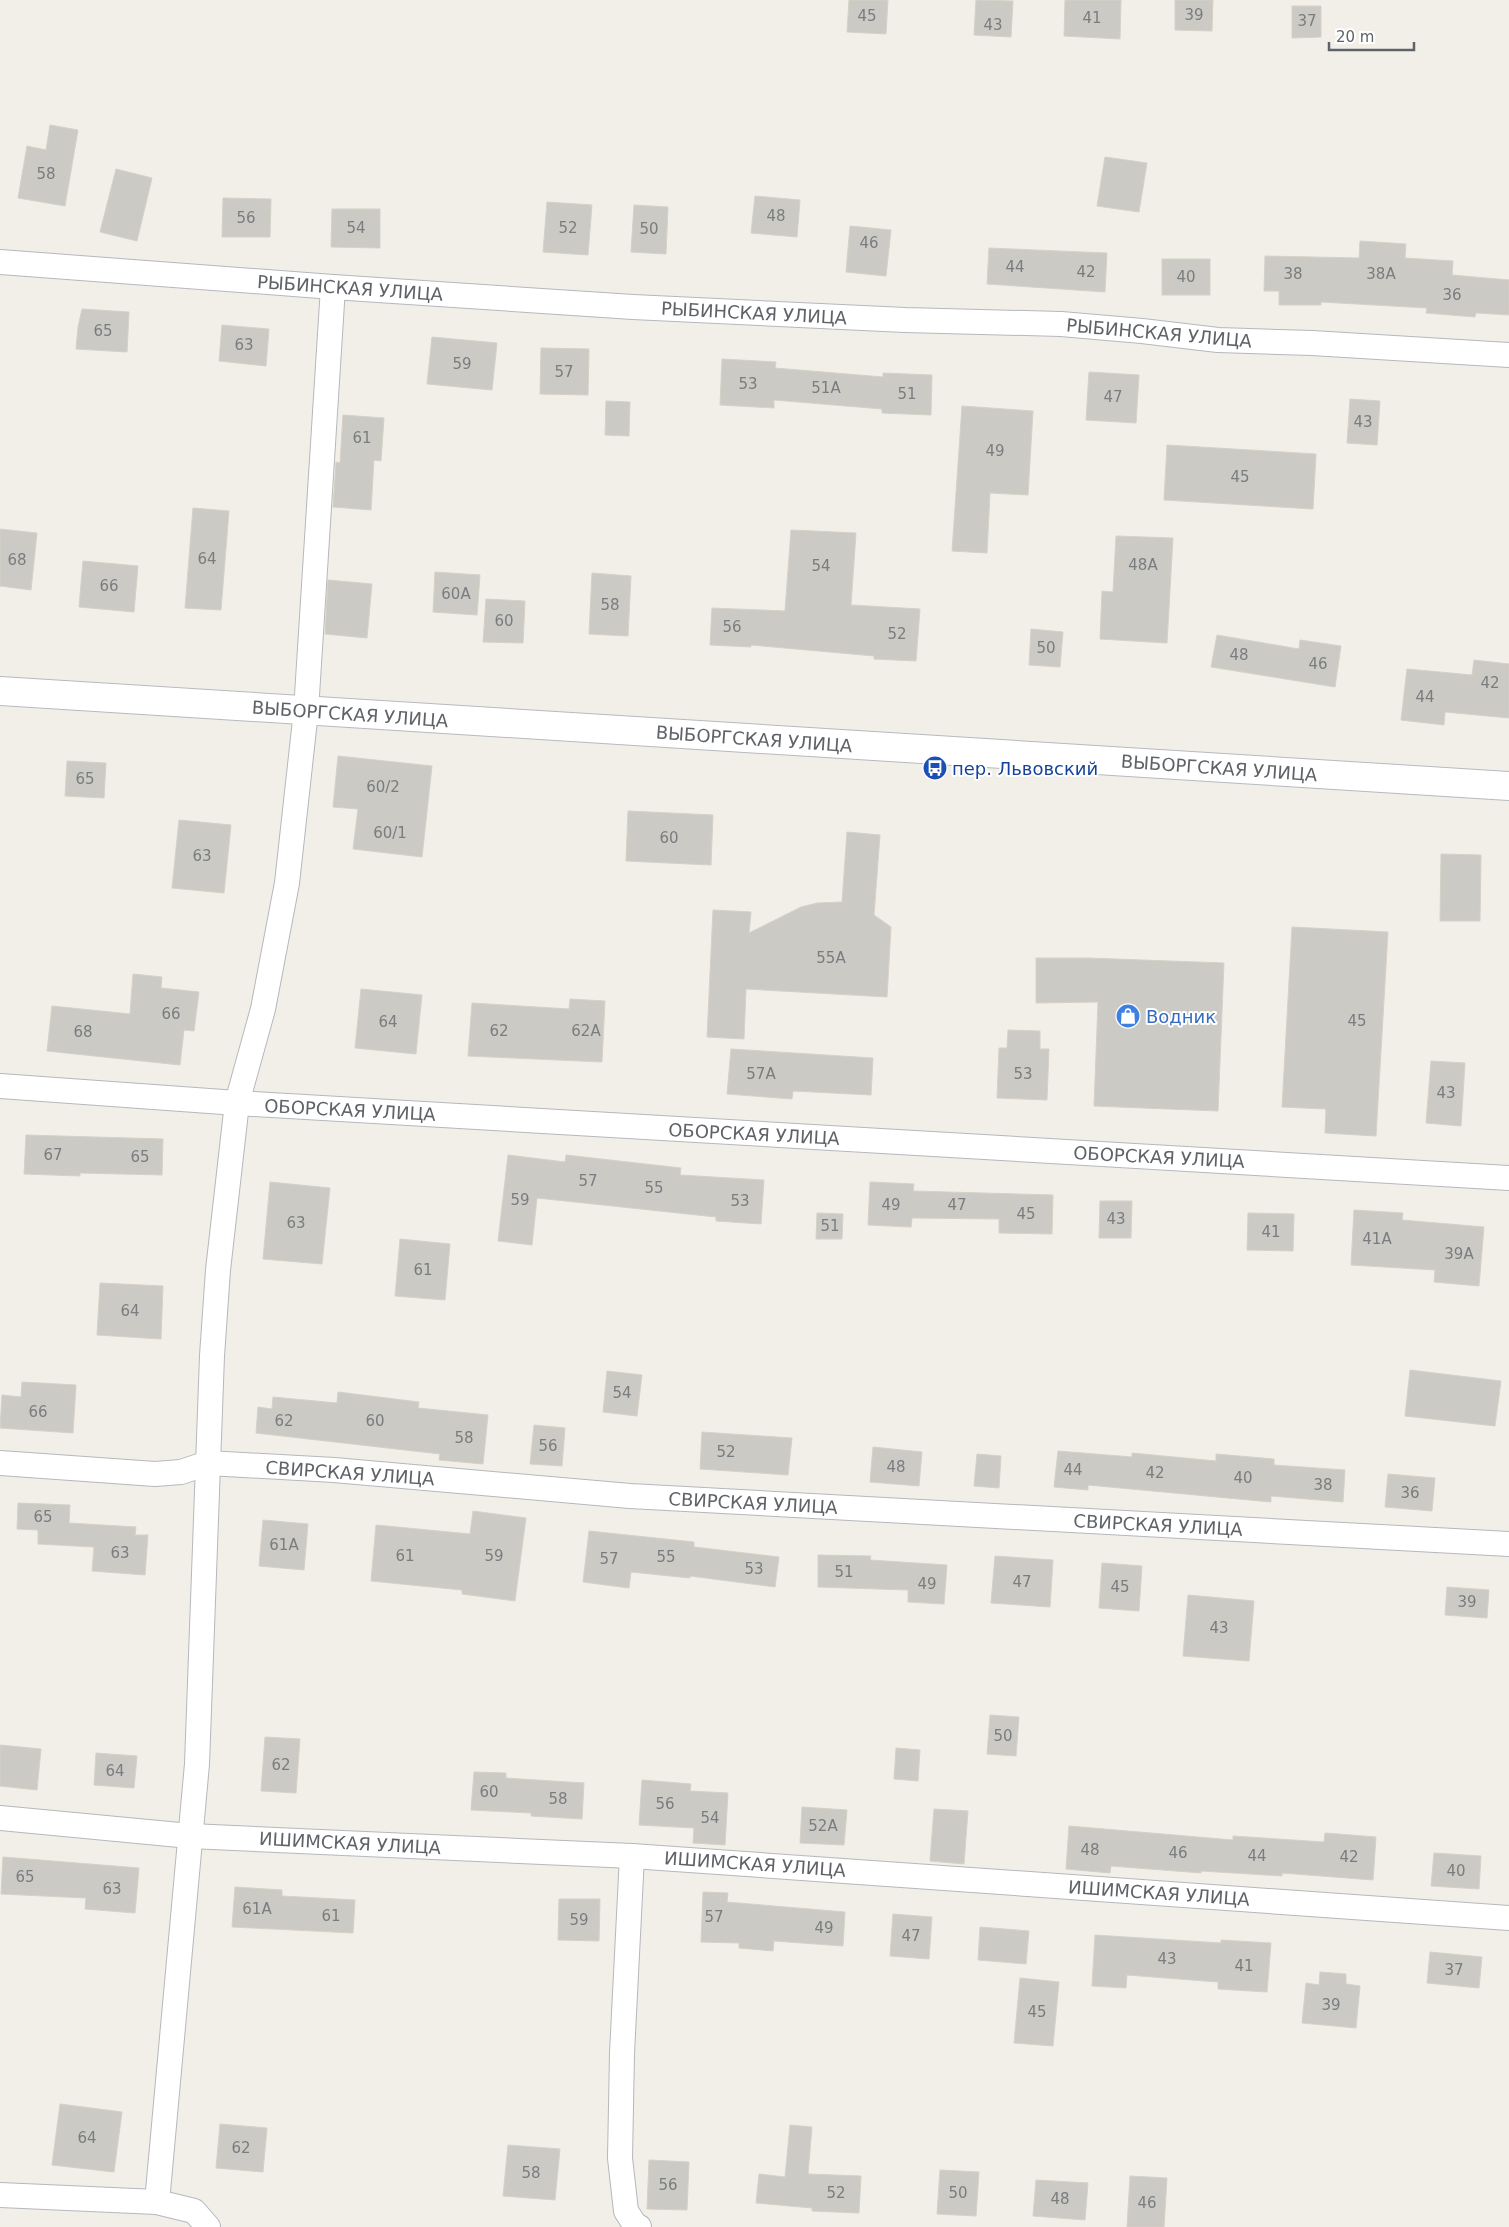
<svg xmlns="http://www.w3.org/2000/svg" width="1509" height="2227" font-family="'DejaVu Sans',sans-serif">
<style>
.building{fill:#cccac5;stroke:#d6d1c6}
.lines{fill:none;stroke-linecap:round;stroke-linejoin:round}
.street-casing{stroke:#b5b8bc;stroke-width:26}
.secondary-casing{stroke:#b6babf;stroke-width:30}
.street{stroke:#fff;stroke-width:24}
.secondary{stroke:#fff;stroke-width:28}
.labels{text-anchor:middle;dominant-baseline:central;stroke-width:4;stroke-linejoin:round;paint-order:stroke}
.number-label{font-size:15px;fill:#7a7d7f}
.street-label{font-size:18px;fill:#5f6368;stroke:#fff}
.transit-label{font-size:18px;fill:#164399;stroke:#fff;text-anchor:start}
.shop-label{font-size:18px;fill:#366cbe;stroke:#fff;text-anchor:start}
</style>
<rect width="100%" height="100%" fill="#f1efe8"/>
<g class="building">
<polygon points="849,0 888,0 886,34 847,32"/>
<polygon points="976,0 1013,1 1011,37 974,35"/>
<polygon points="1065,0 1121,0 1120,39 1064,36"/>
<polygon points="1175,0 1213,0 1212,31 1175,30"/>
<polygon points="1292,6 1321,6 1321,37 1292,38"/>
<polygon points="50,125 78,130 65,206 18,198 27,146 46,150"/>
<polygon points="1105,157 1147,163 1139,212 1097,206"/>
<polygon points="116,169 152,178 137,241 100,232"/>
<polygon points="755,196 800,200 797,237 751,233"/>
<polygon points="223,198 271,199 270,237 222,237"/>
<polygon points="547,202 592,205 588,255 543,252"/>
<polygon points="634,205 668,207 666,254 631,252"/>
<polygon points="332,209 380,209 380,248 331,247"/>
<polygon points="850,226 891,230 886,276 846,272"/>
<polygon points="1360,241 1406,244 1405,258 1453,261 1452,275 1509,280 1509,315 1476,313 1475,317 1426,313 1427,308 1321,302 1321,305 1279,305 1279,291 1264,291 1265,256 1359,258"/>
<polygon points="989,248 1107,253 1105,292 987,284"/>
<rect x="1162" y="259" width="48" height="36"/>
<polygon points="82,309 129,312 127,352 76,349 78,327"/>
<polygon points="222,325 269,329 266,366 219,361"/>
<polygon points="432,337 497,343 492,390 427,384"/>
<polygon points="541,348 589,349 588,395 540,394"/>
<polygon points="722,359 776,362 775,368 883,377 883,373 932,375 931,415 882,413 882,409 774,400 774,408 720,405"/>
<polygon points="1089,372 1139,375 1136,423 1086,420"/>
<polygon points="1350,399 1380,401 1377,445 1347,443"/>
<polygon points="606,401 630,402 629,436 605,435"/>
<polygon points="962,406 1033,411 1028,495 990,493 987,553 952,551"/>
<polygon points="343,415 384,418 381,461 374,460 371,510 333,507 336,462 340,463"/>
<polygon points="1167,445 1316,454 1313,509 1164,500"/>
<polygon points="193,508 229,511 221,610 185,608"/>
<polygon points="0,529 37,533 31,590 0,586"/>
<polygon points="791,530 856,533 851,605 920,609 916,661 874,659 874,656 751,645 751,647 710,645 712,608 785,611"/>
<polygon points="1116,536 1173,538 1167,643 1100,639 1102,591 1113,592"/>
<polygon points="83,561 138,566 134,612 79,607"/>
<polygon points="435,572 480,575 477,615 433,612"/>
<polygon points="592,573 631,576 628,636 589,634"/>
<polygon points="328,580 372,584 367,638 325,634"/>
<polygon points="486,599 525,601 523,643 483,642"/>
<polygon points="1031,629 1063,632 1060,667 1029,665"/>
<polygon points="1217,635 1299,649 1300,640 1341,646 1335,687 1211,667"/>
<polygon points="1474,660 1509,664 1509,718 1445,712 1444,725 1401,720 1407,669 1472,675"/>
<polygon points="338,756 432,766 422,857 353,849 358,809 333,807"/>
<polygon points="67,761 106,763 104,798 65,796"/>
<polygon points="628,811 713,815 711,865 626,861"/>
<polygon points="179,820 231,825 224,893 172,888"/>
<polygon points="847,832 880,835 874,915 891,927 887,997 746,989 744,1039 707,1037 713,910 751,912 749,933 801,907 817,903 842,902"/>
<polygon points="1441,854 1481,855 1480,921 1440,921"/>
<polygon points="1292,927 1388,932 1376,1136 1325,1133 1326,1109 1282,1107"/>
<polygon points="1036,958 1088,958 1224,963 1218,1111 1094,1106 1098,1002 1036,1003"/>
<polygon points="133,974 162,977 161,988 199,992 194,1031 184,1030 180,1065 47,1051 52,1006 130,1014"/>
<polygon points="361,989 422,995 416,1054 355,1048"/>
<polygon points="570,999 605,1001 602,1062 468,1056 472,1003 569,1009"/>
<polygon points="1008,1030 1040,1031 1040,1049 1049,1049 1047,1100 997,1098 999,1048 1007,1048"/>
<polygon points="731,1049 873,1058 871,1095 793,1091 792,1099 727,1094"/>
<polygon points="1431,1061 1465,1063 1461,1126 1426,1123"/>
<polygon points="26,1135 163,1139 162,1175 80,1173 80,1176 24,1174"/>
<polygon points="508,1155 565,1162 566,1155 681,1168 680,1175 764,1180 761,1224 716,1221 716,1217 537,1198 532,1245 498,1241"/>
<polygon points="270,1182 330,1188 322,1264 263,1259"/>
<polygon points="870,1182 914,1184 913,1191 1053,1195 1052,1234 999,1233 999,1219 912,1218 911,1227 868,1225"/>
<polygon points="1100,1201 1132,1201 1131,1238 1099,1238"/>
<polygon points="1354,1210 1403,1213 1402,1220 1484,1227 1479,1286 1434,1282 1435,1270 1351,1265"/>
<polygon points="817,1213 843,1214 842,1239 816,1239"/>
<polygon points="1248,1213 1294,1214 1293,1251 1247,1250"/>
<polygon points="400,1239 450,1244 445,1300 395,1296"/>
<polygon points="100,1283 163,1286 161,1339 97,1335"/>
<polygon points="1410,1370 1501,1381 1495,1426 1405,1416"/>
<polygon points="607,1371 642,1375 637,1416 603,1412"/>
<polygon points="22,1382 76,1385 73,1433 0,1428 2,1395 21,1397"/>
<polygon points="338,1392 419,1402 418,1408 488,1415 483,1464 439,1460 440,1454 256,1433 258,1407 272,1409 273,1397 337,1403"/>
<polygon points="534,1425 565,1428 562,1466 530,1464"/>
<polygon points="702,1432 792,1438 788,1475 700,1469"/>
<polygon points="873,1447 922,1452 919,1486 870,1482"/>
<polygon points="1058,1451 1132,1457 1132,1453 1216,1461 1216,1454 1274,1459 1274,1465 1345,1470 1343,1502 1271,1496 1271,1502 1088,1485 1088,1490 1054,1487"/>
<polygon points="977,1454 1001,1456 999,1488 974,1486"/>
<polygon points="1388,1474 1435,1478 1432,1511 1385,1507"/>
<polygon points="18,1503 70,1505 69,1523 136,1527 135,1535 148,1535 145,1575 92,1571 94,1547 38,1544 38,1530 17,1529"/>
<polygon points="473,1511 526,1518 515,1601 462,1594 462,1590 371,1581 376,1525 470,1534"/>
<polygon points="263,1520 308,1524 304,1570 259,1566"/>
<polygon points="589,1531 694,1542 694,1547 779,1557 775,1587 690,1576 690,1578 631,1572 629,1588 583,1582"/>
<polygon points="818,1555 871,1556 870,1560 947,1565 944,1604 908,1602 908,1590 818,1587"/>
<polygon points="995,1556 1053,1560 1050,1607 991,1603"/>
<polygon points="1102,1563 1142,1566 1139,1611 1099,1608"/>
<polygon points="1447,1587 1489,1590 1487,1618 1445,1615"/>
<polygon points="1188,1595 1254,1601 1249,1661 1183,1656"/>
<polygon points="990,1715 1019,1717 1016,1756 987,1754"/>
<polygon points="265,1737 300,1739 296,1793 261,1791"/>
<polygon points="0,1745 41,1749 37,1790 0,1786"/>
<polygon points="896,1748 920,1750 918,1781 894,1779"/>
<polygon points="96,1753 137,1756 134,1788 94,1785"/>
<polygon points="474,1772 506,1773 506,1778 584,1783 582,1819 531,1816 531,1813 471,1810"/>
<polygon points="642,1780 691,1784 690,1791 728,1793 725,1845 693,1843 694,1828 639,1825"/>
<polygon points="802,1807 847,1810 844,1845 800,1843"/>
<polygon points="934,1809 968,1811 964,1864 930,1861"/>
<polygon points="1069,1826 1233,1840 1233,1836 1324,1842 1325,1833 1376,1837 1373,1880 1282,1873 1282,1876 1201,1871 1201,1873 1111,1866 1110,1873 1066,1869"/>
<polygon points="1434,1853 1481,1856 1479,1889 1431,1886"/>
<polygon points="3,1857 139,1868 135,1913 85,1909 86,1898 1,1894"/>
<polygon points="235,1887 282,1890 282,1896 355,1900 353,1933 232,1927"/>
<polygon points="703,1892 728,1893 727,1902 845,1912 843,1946 774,1941 773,1951 739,1948 739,1943 701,1942"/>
<polygon points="559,1899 600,1899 599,1941 558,1940"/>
<polygon points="893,1914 932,1917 929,1959 890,1956"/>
<polygon points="980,1927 1029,1931 1026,1964 978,1960"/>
<polygon points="1095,1935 1221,1943 1221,1940 1271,1943 1267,1992 1218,1989 1218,1982 1127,1975 1126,1988 1092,1986"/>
<polygon points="1430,1952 1482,1957 1479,1988 1427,1983"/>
<polygon points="1320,1972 1346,1974 1346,1984 1360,1986 1356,2028 1302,2023 1306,1983 1319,1985"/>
<polygon points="1020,1978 1059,1982 1053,2046 1014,2043"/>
<polygon points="60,2104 122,2112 114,2172 52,2165"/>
<polygon points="220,2124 267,2128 263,2172 216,2168"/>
<polygon points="790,2125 812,2127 808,2174 861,2176 859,2213 812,2211 812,2208 756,2203 759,2174 785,2177"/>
<polygon points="508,2145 560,2149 555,2200 503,2196"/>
<polygon points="649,2160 689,2162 687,2210 647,2209"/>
<polygon points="940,2170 979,2172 976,2216 937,2214"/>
<polygon points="1130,2176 1167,2178 1164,2227 1127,2227"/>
<polygon points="1036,2180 1088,2183 1085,2220 1033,2216"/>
</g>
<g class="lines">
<defs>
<g id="street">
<polyline points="0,262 333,287 633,307 905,320 1061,324 1142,331 1218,340 1312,343 1509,355"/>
<polyline points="0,1086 237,1103 1509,1178"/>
<polyline points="0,1463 155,1474 181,1472 208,1463 334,1470 630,1496 1509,1544"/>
<polyline points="0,1818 190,1836 632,1856 1509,1918"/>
<polyline points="632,1856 622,2053 620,2158 626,2211 635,2225 639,2227"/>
<polyline points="0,2195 157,2202"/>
<polyline points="208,2227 194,2211 157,2202 197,1764 212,1356 218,1270 237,1103 263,1009 287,883 306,711 333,287"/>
</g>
<polyline id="secondary" points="0,691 1509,786"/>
</defs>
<use href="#street" class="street-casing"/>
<use href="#secondary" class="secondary-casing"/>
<use href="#street" class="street"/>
<use href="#secondary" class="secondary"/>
</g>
<defs>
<symbol id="bus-disc" viewBox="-11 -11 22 22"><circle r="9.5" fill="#1a4fb4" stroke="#fff"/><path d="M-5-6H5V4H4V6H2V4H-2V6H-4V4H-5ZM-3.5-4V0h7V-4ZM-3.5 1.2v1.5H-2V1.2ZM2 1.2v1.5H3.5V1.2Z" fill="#fff"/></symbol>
<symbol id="shop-disc" viewBox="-11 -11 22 22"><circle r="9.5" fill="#3f7fe0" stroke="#fff"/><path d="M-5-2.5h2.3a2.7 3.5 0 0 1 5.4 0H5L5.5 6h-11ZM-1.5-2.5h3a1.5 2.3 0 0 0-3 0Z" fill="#fff"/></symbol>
</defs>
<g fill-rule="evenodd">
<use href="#bus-disc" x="921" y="754" width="28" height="28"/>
<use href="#shop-disc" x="1114" y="1002" width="28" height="28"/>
</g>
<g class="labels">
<g class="number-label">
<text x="1194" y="15">39</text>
<text x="867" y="16">45</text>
<text x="1092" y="18">41</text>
<text x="1307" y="21">37</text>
<text x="993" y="25">43</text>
<text x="46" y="174">58</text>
<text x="776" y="216">48</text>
<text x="246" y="218">56</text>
<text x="356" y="228">54</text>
<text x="568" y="228">52</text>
<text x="649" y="229">50</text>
<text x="869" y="243">46</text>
<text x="1015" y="267">44</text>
<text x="1086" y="272">42</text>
<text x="1293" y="274">38</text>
<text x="1381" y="274">38А</text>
<text x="1186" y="277">40</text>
<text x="1452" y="295">36</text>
<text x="103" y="331">65</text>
<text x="244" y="345">63</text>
<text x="462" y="364">59</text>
<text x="564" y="372">57</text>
<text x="748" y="384">53</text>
<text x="826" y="388">51А</text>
<text x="907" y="394">51</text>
<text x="1113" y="397">47</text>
<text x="1363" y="422">43</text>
<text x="362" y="438">61</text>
<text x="995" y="451">49</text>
<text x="1240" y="477">45</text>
<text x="207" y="559">64</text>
<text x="17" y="560">68</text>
<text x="1143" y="565">48А</text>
<text x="821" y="566">54</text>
<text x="109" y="586">66</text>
<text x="456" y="594">60А</text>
<text x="610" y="605">58</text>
<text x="504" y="621">60</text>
<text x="732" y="627">56</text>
<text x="897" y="634">52</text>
<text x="1046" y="648">50</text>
<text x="1239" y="655">48</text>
<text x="1318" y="664">46</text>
<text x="1490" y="683">42</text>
<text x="1425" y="697">44</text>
<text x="85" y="779">65</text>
<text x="383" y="787">60/2</text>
<text x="390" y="833">60/1</text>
<text x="669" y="838">60</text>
<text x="202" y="856">63</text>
<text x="831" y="958">55А</text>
<text x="171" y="1014">66</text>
<text x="1357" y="1021">45</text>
<text x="388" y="1022">64</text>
<text x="499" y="1031">62</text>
<text x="586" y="1031">62А</text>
<text x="83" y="1032">68</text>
<text x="761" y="1074">57А</text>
<text x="1023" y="1074">53</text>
<text x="1446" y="1093">43</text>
<text x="53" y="1155">67</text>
<text x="140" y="1157">65</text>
<text x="588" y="1181">57</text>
<text x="654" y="1188">55</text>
<text x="520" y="1200">59</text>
<text x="740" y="1201">53</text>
<text x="891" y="1205">49</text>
<text x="957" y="1205">47</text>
<text x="1026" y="1214">45</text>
<text x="1116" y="1219">43</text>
<text x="296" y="1223">63</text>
<text x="830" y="1226">51</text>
<text x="1271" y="1232">41</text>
<text x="1377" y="1239">41А</text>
<text x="1459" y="1254">39А</text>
<text x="423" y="1270">61</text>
<text x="130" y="1311">64</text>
<text x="622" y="1393">54</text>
<text x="38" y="1412">66</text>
<text x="284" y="1421">62</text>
<text x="375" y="1421">60</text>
<text x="464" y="1438">58</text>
<text x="548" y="1446">56</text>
<text x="726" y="1452">52</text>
<text x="896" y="1467">48</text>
<text x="1073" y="1470">44</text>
<text x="1155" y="1473">42</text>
<text x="1243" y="1478">40</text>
<text x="1323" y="1485">38</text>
<text x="1410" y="1493">36</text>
<text x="43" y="1517">65</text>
<text x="284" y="1545">61А</text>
<text x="120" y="1553">63</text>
<text x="405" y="1556">61</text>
<text x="494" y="1556">59</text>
<text x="666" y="1557">55</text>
<text x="609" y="1559">57</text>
<text x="754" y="1569">53</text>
<text x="844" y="1572">51</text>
<text x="1022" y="1582">47</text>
<text x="927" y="1584">49</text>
<text x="1120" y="1587">45</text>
<text x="1467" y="1602">39</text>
<text x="1219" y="1628">43</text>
<text x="1003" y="1736">50</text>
<text x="281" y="1765">62</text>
<text x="115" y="1771">64</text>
<text x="489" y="1792">60</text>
<text x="558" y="1799">58</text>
<text x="665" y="1804">56</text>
<text x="710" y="1818">54</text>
<text x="823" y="1826">52А</text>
<text x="1090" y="1850">48</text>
<text x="1178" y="1853">46</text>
<text x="1257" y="1856">44</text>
<text x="1349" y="1857">42</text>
<text x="1456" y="1871">40</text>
<text x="25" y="1877">65</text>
<text x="112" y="1889">63</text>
<text x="257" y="1909">61А</text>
<text x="331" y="1916">61</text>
<text x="714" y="1917">57</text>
<text x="579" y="1920">59</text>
<text x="824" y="1928">49</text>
<text x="911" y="1936">47</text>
<text x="1167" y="1959">43</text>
<text x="1244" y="1966">41</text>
<text x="1454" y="1970">37</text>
<text x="1331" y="2005">39</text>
<text x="1037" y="2012">45</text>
<text x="87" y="2138">64</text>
<text x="241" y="2148">62</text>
<text x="531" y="2173">58</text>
<text x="668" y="2185">56</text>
<text x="836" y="2193">52</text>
<text x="958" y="2193">50</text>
<text x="1060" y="2199">48</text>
<text x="1147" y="2203">46</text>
</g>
<g class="street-label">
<text transform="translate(350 288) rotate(4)">РЫБИНСКАЯ УЛИЦА</text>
<text transform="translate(754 313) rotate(3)">РЫБИНСКАЯ УЛИЦА</text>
<text transform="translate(1159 333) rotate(5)">РЫБИНСКАЯ УЛИЦА</text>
<text transform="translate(350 714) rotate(4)">ВЫБОРГСКАЯ УЛИЦА</text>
<text transform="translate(754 739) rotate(4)">ВЫБОРГСКАЯ УЛИЦА</text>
<text transform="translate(1219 768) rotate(4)">ВЫБОРГСКАЯ УЛИЦА</text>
<text transform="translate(350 1110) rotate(3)">ОБОРСКАЯ УЛИЦА</text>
<text transform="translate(754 1134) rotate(3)">ОБОРСКАЯ УЛИЦА</text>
<text transform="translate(1159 1157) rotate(3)">ОБОРСКАЯ УЛИЦА</text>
<text transform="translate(350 1473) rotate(4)">СВИРСКАЯ УЛИЦА</text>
<text transform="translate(753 1503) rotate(3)">СВИРСКАЯ УЛИЦА</text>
<text transform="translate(1158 1525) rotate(3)">СВИРСКАЯ УЛИЦА</text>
<text transform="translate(350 1843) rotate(3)">ИШИМСКАЯ УЛИЦА</text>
<text transform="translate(755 1864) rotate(4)">ИШИМСКАЯ УЛИЦА</text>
<text transform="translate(1159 1893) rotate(4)">ИШИМСКАЯ УЛИЦА</text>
</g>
<g class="transit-label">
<text x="952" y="768">пер. Львовский</text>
</g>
<g class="shop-label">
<text x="1146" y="1016">Водник</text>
</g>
</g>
<path d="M1329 42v8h85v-8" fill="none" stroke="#5f6368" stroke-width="2.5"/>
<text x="1336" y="42" font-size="15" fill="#5f6368" stroke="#ffffff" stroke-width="4" paint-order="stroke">20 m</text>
</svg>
